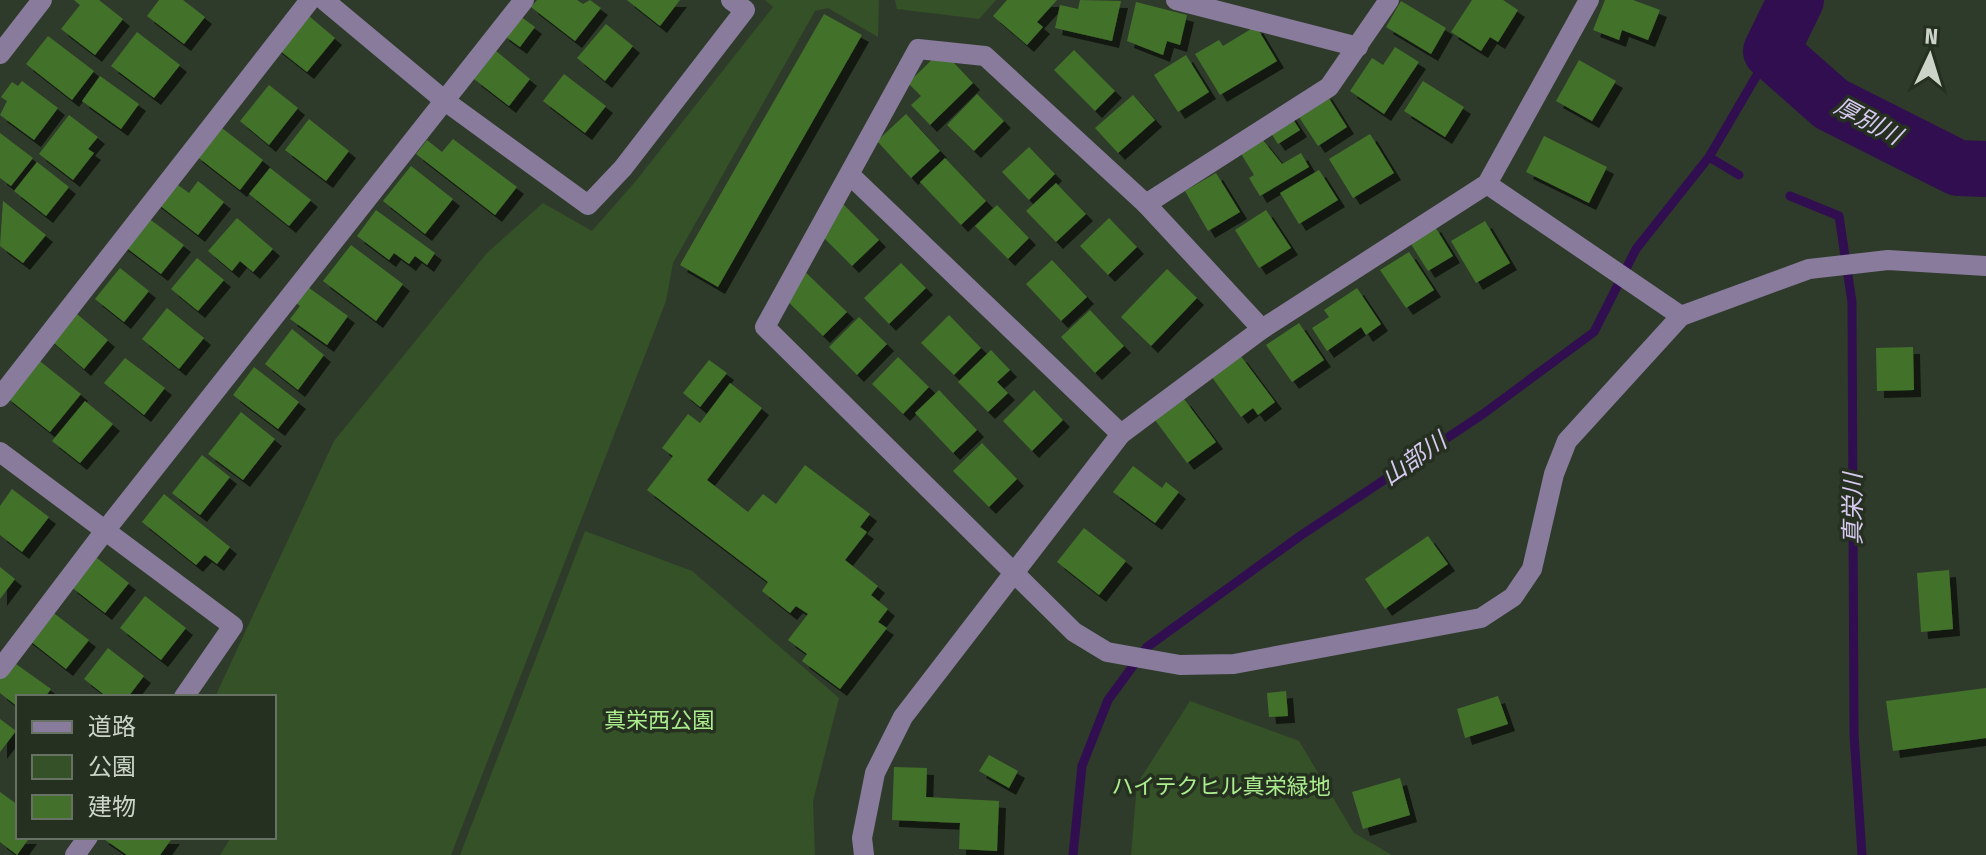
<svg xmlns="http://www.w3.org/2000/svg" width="1986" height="855" font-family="'Fira Sans Condensed','Noto Sans JP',sans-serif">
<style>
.green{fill:#355127}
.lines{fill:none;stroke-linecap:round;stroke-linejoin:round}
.stream{stroke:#300e50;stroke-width:9}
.river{stroke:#300e50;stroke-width:56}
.building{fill:#43712b;filter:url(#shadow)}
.minor{stroke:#887b9c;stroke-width:20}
.labels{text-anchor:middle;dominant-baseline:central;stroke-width:7;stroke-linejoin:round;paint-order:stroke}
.park-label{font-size:22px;fill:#aced8e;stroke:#253020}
.water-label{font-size:24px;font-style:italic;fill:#d7c9f0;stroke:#253020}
</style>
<defs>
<filter id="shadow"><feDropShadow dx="7" dy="7" stdDeviation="0" flood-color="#0009"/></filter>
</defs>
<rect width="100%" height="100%" fill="#2f3b2a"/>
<g class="green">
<polygon points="765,0 879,0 878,37 828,8 815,11 673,263 666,301 451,855 220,855 231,837 274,837 274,697 215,697 334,441 487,253 543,203 592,231 635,182 773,7"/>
<polygon points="895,0 996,0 979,19 897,9"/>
<polygon points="585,531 692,571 839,698 813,801 815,855 460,855"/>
<polygon points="1190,701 1299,741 1354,833 1392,855 1131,855 1137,784"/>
</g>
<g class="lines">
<g class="stream">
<polyline points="1709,157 1739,175"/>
<polyline points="1790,196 1839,216 1852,302 1854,735 1862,855"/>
<polyline points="1073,855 1082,766 1108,700 1147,647 1300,536 1483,414 1594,332 1636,249 1709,157 1771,51"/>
</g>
<polyline class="river" points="1796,0 1771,51 1831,104 1958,168 1986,169"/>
</g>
<g class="building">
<polygon points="74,0 99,0 123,19 95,55 61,29 80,5"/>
<polygon points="159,0 183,0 205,17 184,44 147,16"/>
<polygon points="537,0 577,0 583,4 590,0 601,8 575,41 531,7"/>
<polygon points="627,0 680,0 660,26"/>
<polygon points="1007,0 1057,0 1037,22 1043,27 1027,45 993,16"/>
<polygon points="1080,0 1121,1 1112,41 1055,28 1060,5 1078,9"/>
<polygon points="1472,0 1503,0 1518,10 1498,42 1490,37 1481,51 1451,32"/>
<polygon points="1605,0 1633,0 1660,10 1648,40 1622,30 1619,40 1593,30"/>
<polygon points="1401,1 1446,28 1431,54 1386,27"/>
<polygon points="1136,2 1187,15 1180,45 1167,41 1163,55 1127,41"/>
<polygon points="303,11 335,38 307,72 274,46"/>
<polygon points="517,14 535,27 520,47 502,34"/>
<polygon points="824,14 862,35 718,287 680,265"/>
<polygon points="606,24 633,46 605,81 577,58"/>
<polygon points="1256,26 1277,61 1220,95 1195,54 1219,40 1223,46"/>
<polygon points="137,32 180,65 154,98 111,66"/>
<polygon points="48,36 94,71 72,100 26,64"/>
<polygon points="1395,47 1419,62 1384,114 1350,91 1372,58 1383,65"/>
<polygon points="942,50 973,83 930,125 911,105 921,96 908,83"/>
<polygon points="1074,50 1115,91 1095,111 1054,70"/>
<polygon points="496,51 530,79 509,106 474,79"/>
<polygon points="1186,55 1209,92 1178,112 1154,75"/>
<polygon points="1579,60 1616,81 1592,121 1556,101"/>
<polygon points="564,74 606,106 585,133 543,101"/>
<polygon points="100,76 139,104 121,129 82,101"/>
<polygon points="22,81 58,108 34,140 0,115 7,101 1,97 12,82 18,86"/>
<polygon points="1423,81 1464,107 1445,137 1404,111"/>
<polygon points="269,85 298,108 269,145 240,121"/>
<polygon points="1325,92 1347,127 1318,146 1295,111"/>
<polygon points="977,94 1004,121 974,151 947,125"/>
<polygon points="1133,95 1155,120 1118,153 1095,128"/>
<polygon points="1287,110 1300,130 1278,144 1265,124"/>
<polygon points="906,114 940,151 911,178 877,141"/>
<polygon points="69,115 98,137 88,149 94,153 73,180 39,154"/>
<polygon points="309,119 349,151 326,181 285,150"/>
<polygon points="218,125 263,160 240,190 195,155"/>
<polygon points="0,133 33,158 11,186 0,178"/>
<polygon points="1370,134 1394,173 1353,198 1329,159"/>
<polygon points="1544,136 1607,167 1589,203 1526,172"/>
<polygon points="453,139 517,187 495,215 416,154 427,140 442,152"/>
<polygon points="1262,139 1282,164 1301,153 1309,167 1260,196 1249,178 1254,175 1240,152"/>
<polygon points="1029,147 1055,174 1029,200 1002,172"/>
<polygon points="945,158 986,201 961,225 920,182"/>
<polygon points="37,162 69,187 46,216 14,191"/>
<polygon points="411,166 453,199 425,234 383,201"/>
<polygon points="270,168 311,200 289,226 249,194"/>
<polygon points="1319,170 1338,200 1299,224 1280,193"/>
<polygon points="1216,173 1240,212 1208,231 1185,191"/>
<polygon points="171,180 189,193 198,181 224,202 198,235 154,201"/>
<polygon points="1056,183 1086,214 1056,242 1026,211"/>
<polygon points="3,201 46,235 23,263 0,246"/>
<polygon points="842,203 879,240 852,266 815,229"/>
<polygon points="997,205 1029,238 1008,259 975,226"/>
<polygon points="376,210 435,253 427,265 415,256 409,264 394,253 389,260 357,236"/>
<polygon points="1266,210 1291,248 1259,268 1235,230"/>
<polygon points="143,214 184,245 161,274 120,243"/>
<polygon points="237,218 273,249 253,272 240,261 232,271 208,251"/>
<polygon points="1109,218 1137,247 1108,275 1080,246"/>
<polygon points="1485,221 1510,263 1476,283 1451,241"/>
<polygon points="1434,225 1453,256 1428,271 1409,241"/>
<polygon points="351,245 403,284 376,321 323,281"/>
<polygon points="1409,252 1434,290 1406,308 1380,270"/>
<polygon points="197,258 224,280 198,311 171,289"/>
<polygon points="1052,260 1087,297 1061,321 1026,284"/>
<polygon points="901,263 926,288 889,324 864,298"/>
<polygon points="799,266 847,312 823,336 776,290"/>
<polygon points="120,268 149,291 124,322 95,299"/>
<polygon points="1167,269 1197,298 1151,346 1121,317"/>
<polygon points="305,285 348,316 327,345 290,319 300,306 294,301"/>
<polygon points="1357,288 1381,324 1366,335 1361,327 1327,351 1312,328 1329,317 1324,310"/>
<polygon points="167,308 204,338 179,369 142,339"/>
<polygon points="71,309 108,340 84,369 47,337"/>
<polygon points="1090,310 1124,346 1095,373 1061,337"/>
<polygon points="949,315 981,348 954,375 921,343"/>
<polygon points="859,317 887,344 857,375 829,347"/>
<polygon points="1299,323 1324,360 1292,382 1266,345"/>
<polygon points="292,329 324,355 298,390 265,364"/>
<polygon points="1913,347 1914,390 1877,391 1876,348"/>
<polygon points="991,350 1010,370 997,382 1008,393 988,412 958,382"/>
<polygon points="1240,355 1275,402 1258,415 1253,408 1241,417 1211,376"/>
<polygon points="898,357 929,387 903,414 872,384"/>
<polygon points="36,358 81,394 50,432 5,396"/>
<polygon points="125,358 165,388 144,415 104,383"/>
<polygon points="709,360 727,373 700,407 683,393"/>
<polygon points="254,367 299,402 278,429 233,395"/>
<polygon points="730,383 762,408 707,480 748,512 763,494 776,504 805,465 870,514 860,527 867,532 845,560 878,586 871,595 888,609 878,622 887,628 840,689 802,661 807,654 788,640 808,614 796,606 790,613 762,591 768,582 647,490 673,456 662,448 688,414 700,423"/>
<polygon points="939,390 977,430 953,453 915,413"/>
<polygon points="1034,390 1063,420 1032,451 1003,421"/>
<polygon points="1184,399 1216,442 1187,463 1155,420"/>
<polygon points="85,401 113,424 80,463 52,441"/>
<polygon points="241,412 275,439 243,480 208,454"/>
<polygon points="982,443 1017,479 989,507 953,471"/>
<polygon points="202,455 230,477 200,515 172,493"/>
<polygon points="1133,466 1162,488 1166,482 1179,492 1155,523 1113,492"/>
<polygon points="12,489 49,517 22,552 0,535 0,506"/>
<polygon points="164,494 230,547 217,564 205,555 196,565 142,522"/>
<polygon points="1084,528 1126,561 1099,595 1057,562"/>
<polygon points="1428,536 1448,564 1385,609 1365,579"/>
<polygon points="93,555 129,583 105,613 70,586"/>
<polygon points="0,567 15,579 0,599"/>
<polygon points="1949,570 1953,629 1921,632 1917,573"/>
<polygon points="145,596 186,628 161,660 120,628"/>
<polygon points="47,608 89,640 66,669 25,637"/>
<polygon points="108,648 144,676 128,697 107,697 84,679"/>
<polygon points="9,659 51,689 45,697 18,697 18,707 0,693 0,672"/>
<polygon points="1986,688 1986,738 1893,751 1886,701"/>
<polygon points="1286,691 1288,716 1269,717 1267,693"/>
<polygon points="1498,696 1508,724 1465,738 1457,709"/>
<polygon points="0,719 16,731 0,752"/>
<polygon points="989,755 1018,771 1009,788 979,771"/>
<polygon points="894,767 927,768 926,797 999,801 997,851 959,849 960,823 892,820"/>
<polygon points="1400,778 1410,815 1363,829 1352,792"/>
<polygon points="0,792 18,805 18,837 30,837 17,855 0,842"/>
<polygon points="101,837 173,837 160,855 127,855"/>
</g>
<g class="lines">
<g class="minor">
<polyline points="324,0 445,101 588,205 623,168 745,10 731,0"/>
<polyline points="1176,0 1358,47"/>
<polyline points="0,54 42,0"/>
<polyline points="850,175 1121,434"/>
<polyline points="1487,184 1681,316"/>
<polyline points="1146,204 1329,87 1389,0"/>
<polyline points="1262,329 1146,204 985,56 918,49 765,327 1074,632 1107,652 1180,665 1234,664 1481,618 1513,597 1532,569 1554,474 1567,441 1681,316 1809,269 1888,260 1986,266"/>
<polyline points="0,397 310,0"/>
<polyline points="0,452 233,626 184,697"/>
<polyline points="0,669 104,532 524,0"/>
<polyline points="75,855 88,837"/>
<polyline points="864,855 862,838 875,773 903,717 1121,434 1262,329 1487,184 1589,0"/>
</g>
</g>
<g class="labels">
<g class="park-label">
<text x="659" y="720">真栄西公園</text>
<text x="1221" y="786">ハイテクヒル真栄緑地</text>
</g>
<g class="water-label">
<text transform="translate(1868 121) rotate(28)">厚別川</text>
<text transform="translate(1414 459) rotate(-35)">山部川</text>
<text transform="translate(1853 509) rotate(-90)">真栄川</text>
</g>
</g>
<rect x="16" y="695" width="260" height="144" fill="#253020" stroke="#687264" stroke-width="2"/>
<rect x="32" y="721" width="40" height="12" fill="#887b9c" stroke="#687264" stroke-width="2"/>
<text x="88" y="735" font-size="24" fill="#ccd4c9">道路</text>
<rect x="32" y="755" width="40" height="24" fill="#355127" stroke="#687264" stroke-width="2"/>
<text x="88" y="775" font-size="24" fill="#ccd4c9">公園</text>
<rect x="32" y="795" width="40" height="24" fill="#43712b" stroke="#687264" stroke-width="2"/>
<text x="88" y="815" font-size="24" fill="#ccd4c9">建物</text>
<g transform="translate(1930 56) rotate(4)" stroke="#253020" stroke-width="6" paint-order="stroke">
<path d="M0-6L14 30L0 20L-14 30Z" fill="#ccd4c9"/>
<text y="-12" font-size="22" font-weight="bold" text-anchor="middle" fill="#ccd4c9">N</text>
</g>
</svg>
